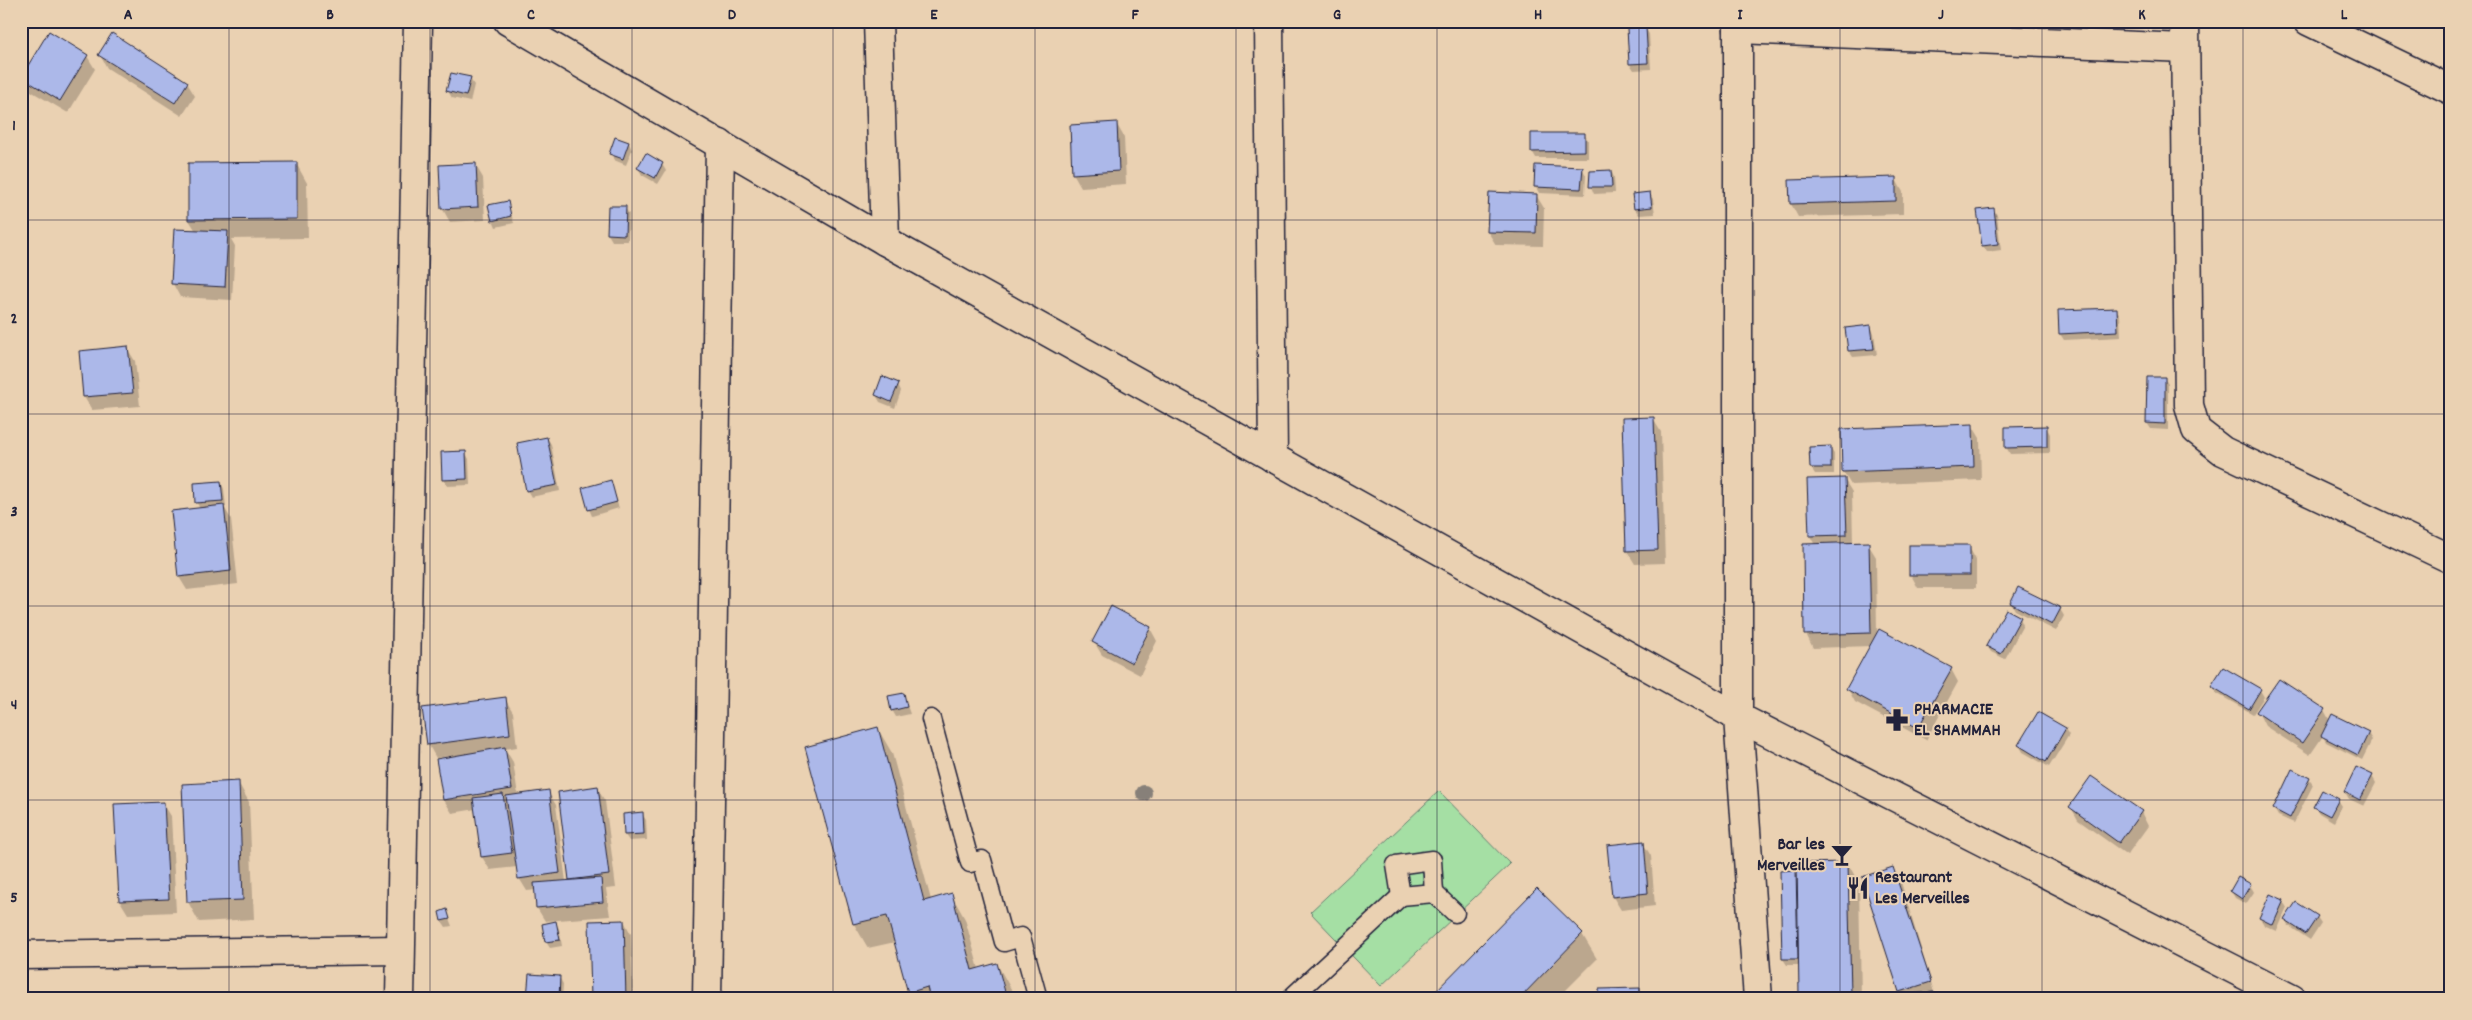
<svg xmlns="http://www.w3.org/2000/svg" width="2472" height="1020" font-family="Dekko,sans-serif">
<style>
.green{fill:#a5dfa4;stroke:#648070}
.shadow{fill:#0003}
.building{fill:#acb8e9;stroke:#22223b}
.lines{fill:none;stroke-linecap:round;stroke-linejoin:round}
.service-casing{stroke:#22223b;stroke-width:21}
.minor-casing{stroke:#22223b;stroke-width:31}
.tertiary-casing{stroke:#22223b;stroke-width:31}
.service{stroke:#ead1b2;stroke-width:18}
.minor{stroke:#ead1b2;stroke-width:28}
.tertiary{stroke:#ead1b2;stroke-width:28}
.tree{fill:#878079}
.grid{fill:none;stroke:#22223b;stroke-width:1;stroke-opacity:0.55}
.labels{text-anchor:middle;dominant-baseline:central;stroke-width:4;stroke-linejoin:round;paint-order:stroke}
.poi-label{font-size:18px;font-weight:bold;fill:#22223b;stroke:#ead1b2;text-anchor:start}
.neatline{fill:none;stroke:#22223b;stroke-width:2}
.grid-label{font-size:16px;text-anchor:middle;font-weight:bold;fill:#22223b}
</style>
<rect width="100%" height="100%" fill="#ead1b2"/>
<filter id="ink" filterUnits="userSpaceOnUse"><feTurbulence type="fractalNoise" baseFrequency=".02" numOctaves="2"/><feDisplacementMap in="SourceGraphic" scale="10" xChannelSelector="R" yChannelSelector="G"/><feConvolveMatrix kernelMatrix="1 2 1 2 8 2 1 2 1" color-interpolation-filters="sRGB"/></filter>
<g filter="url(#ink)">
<polygon class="green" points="1439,791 1510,864 1381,986 1310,912"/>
<g class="shadow">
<polygon points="1645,28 1649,34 1651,69 1634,70 1630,64"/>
<polygon points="49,33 87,56 95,69 68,113 29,90 21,77"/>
<polygon points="100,55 187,83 195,96 182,116 107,68"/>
<polygon points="470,79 474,85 470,102 452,98 448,91"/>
<polygon points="1116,123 1124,137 1126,184 1081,187 1073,173"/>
<polygon points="1584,134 1588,140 1588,158 1536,158 1532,151"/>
<polygon points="616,139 629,143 632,150 626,165 614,160 611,153"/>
<polygon points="646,155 662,164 666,171 658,184 642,175 638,168"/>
<polygon points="296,163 307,183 308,238 231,239 235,246 232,300 180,297 173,284 196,231 189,220 189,165"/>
<polygon points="475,164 483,178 485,220 450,222 442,208"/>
<polygon points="1582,168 1586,175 1585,195 1539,193 1535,186"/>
<polygon points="1611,171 1614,177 1615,193 1594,194 1591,187 1591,172"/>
<polygon points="1895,178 1903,192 1903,214 1798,217 1791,204"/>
<polygon points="1649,193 1653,199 1655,214 1639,215 1635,209 1633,195"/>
<polygon points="1536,195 1544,208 1543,246 1496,245 1488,232"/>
<polygon points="507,202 514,223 496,227 493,220"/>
<polygon points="609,207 625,208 629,214 628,241 612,241 608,234"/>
<polygon points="1993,209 1997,215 2001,250 1987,252 1983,246"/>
<polygon points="2116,309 2120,315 2121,337 2064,340 2060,334 2059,311"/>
<polygon points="1871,327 1874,333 1877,355 1853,357 1849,351"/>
<polygon points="127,348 135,361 140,406 92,410 84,397"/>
<polygon points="2164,378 2168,384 2168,430 2151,429 2147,423"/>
<polygon points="898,384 901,391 895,408 880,402 876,395"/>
<polygon points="1623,419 1653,419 1661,432 1665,563 1635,564 1627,551"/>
<polygon points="1972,425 1980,438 1981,480 1851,485 1843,472"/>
<polygon points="2046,427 2050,434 2050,453 2010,454 2006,447"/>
<polygon points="547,438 551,444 560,491 531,497 527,490"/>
<polygon points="1830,448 1834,454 1834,474 1815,474 1811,468"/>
<polygon points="465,452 469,459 470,485 447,486 444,479"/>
<polygon points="1844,479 1852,492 1853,544 1868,544 1876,557 1877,634 1951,669 1958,682 1926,740 1855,702 1848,689 1871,646 1813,648 1806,634 1815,545 1810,536 1808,480"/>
<polygon points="221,482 224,489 226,507 224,507 231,519 238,584 187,590 179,577 172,512 200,509 197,503"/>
<polygon points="610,482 619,508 592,516 589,509"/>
<polygon points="1969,547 1976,560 1976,588 1918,588 1911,575"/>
<polygon points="2011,603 2060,609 2064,616 2056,631 2015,610"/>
<polygon points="2020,618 2023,625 2005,659 1991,652 1987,646"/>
<polygon points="1150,628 1157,641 1140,675 1102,655 1094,642"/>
<polygon points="2223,668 2260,690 2264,697 2253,714 2216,693 2213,686"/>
<polygon points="903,694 910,714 896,717 892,710"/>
<polygon points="505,699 513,712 517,747 505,749 513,762 518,795 548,792 556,805 566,882 570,882 559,793 597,788 605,801 616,888 606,889 610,916 545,921 537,908 536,890 527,891 519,878 517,867 490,870 482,857 476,809 452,813 444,800 437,760 449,758 449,756 436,758 428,744"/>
<polygon points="2324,710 2330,721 2368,733 2372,740 2362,760 2326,742 2323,736 2310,755 2265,726 2258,712"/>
<polygon points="878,729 892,753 931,900 951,894 965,919 979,969 997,964 1011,989 1014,999 912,999 895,942 868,948 854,924"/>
<polygon points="2065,729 2069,735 2049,767 2023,752 2019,745"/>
<polygon points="2372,776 2376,783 2364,806 2349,799 2345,792"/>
<polygon points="2309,779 2313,785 2294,823 2278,816 2274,809"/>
<polygon points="238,782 249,802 254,919 199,922 188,902 183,785"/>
<polygon points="2338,800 2342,806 2334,822 2319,813 2315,807"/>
<polygon points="163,803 171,816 176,912 128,914 120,901"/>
<polygon points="2071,807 2141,812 2148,826 2127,855 2078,820"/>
<polygon points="642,814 646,820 647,840 629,841 625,835"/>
<polygon points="1643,843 1651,856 1655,906 1621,910 1613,897"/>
<polygon points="1848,864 1859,883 1861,999 1902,996 1863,878 1893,869 1901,882 1936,999 1803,999 1801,994 1800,965 1787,965 1783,959 1795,872 1799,877"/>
<polygon points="2250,885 2254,892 2246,904 2235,898 2231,891"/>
<polygon points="1537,890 1582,934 1597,959 1557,999 1430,999"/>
<polygon points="2270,896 2283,901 2287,908 2277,931 2264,925 2260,918"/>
<polygon points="446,911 452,926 446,927 442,921"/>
<polygon points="2317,917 2321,923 2310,940 2289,926 2286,920"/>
<polygon points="624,921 631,934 633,999 592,999"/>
<polygon points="556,923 559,929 562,946 550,948 546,942 544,925"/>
<polygon points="559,977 563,984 562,999 529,999"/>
<polygon points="1640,990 1645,999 1600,999"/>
</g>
<g class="building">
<polygon points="1646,27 1648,63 1629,64 1627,28"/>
<polygon points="49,31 88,55 60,101 21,77"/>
<polygon points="112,33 188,82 175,103 98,55"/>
<polygon points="451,73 471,77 466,96 446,91"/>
<polygon points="1117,122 1119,171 1072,174 1070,125"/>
<polygon points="1531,133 1585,133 1585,151 1531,152"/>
<polygon points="615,137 629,142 623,159 609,154"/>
<polygon points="646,153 663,163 655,178 637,168"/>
<polygon points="297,162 297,219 188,220 188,163"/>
<polygon points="476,163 478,207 441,209 439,165"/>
<polygon points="1535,165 1583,167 1581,189 1534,187"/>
<polygon points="1611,170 1612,187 1589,187 1590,171"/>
<polygon points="1896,177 1896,201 1790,204 1789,180"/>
<polygon points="1489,192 1537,194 1536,233 1487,232"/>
<polygon points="1650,192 1652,207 1634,209 1632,194"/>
<polygon points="508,201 511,216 492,221 488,205"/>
<polygon points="608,206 626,206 625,235 607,234"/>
<polygon points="1994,208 1998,244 1982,246 1977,210"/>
<polygon points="174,229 228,231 225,287 171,284"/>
<polygon points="2117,308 2118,331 2059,334 2058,310"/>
<polygon points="1871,325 1874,349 1848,351 1845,328"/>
<polygon points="128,346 133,393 83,397 79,351"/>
<polygon points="882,376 899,383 891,402 875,395"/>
<polygon points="2147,377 2165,377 2165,424 2146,423"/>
<polygon points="1654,417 1658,550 1626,551 1622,418"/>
<polygon points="1973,424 1974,467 1842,472 1841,429"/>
<polygon points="2047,426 2047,447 2005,448 2005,427"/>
<polygon points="547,437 557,485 526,491 517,443"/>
<polygon points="1831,446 1831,468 1810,468 1809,447"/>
<polygon points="466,451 467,479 442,480 441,452"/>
<polygon points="1845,478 1847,535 1809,536 1807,479"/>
<polygon points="611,480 617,502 588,510 582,488"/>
<polygon points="221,481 223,501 195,503 194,483"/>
<polygon points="224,505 231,571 178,577 171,511"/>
<polygon points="1869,542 1871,633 1804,635 1803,544"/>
<rect x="1909" y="545" width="61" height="30"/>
<polygon points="2018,587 2061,608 2052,625 2010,603"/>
<polygon points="1111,606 1151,627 1132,663 1092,642"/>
<polygon points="2006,609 2021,617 2001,654 1986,646"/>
<polygon points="1879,629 1952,668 1918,728 1846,689"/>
<polygon points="2223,667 2261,689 2249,709 2211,686"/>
<polygon points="2279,679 2325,709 2302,743 2256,712"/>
<polygon points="904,693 907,707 891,711 888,696"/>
<polygon points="506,697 510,734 427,745 422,708"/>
<polygon points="2038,712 2066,728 2046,762 2018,745"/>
<polygon points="2332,714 2369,732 2358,755 2321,736"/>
<polygon points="878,727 924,901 952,893 972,970 997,963 1007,999 930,999 927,987 908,993 887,916 853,924 805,747"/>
<polygon points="505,747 512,789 443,800 436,759"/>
<polygon points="2356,767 2373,775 2360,800 2344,792"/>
<polygon points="2292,769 2310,778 2290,818 2273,809"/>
<polygon points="2091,776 2142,811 2119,843 2069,807"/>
<polygon points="239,781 243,900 187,902 182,784"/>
<polygon points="598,786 609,875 569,880 558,792"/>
<polygon points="549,790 560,873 518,879 506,796"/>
<polygon points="2322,790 2339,799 2330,816 2313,807"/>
<polygon points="503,794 512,853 481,857 473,798"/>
<polygon points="164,802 169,899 119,901 114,804"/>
<polygon points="643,812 644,834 624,835 623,814"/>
<polygon points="1644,841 1648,893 1612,897 1607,845"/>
<polygon points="1848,862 1851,994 1799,995 1797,863"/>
<polygon points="1893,867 1931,982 1899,992 1862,877"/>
<polygon points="1796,870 1798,959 1782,959 1780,871"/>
<polygon points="2238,877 2251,884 2242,899 2230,891"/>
<polygon points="601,878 603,902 536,908 534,883"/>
<polygon points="1537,888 1583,933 1519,999 1428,999"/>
<polygon points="2270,894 2284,900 2273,925 2259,918"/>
<polygon points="2296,902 2318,916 2306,934 2284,920"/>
<polygon points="447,909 450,919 441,921 439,912"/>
<polygon points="624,920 626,999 591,999 589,921"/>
<polygon points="556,921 560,940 545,942 542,924"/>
<polygon points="529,974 560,976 559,999 527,998"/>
<polygon points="1640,988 1640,999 1599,999 1599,989"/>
<polygon points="1934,992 1934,999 1845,999"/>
</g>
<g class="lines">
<defs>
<g id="service">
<polyline points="931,719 970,863 982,860 1004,942 1021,937 1038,999"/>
<polygon points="1432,860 1434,893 1401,896 1396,865"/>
<polyline points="1434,893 1455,913"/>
<polyline points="1290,999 1401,896"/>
</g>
<g id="minor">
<polyline points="878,21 885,241"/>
<polyline points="1269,21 1273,458"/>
<polyline points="1738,21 1738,717 1758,999"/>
<polyline points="2185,21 2189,405 2196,430 2223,451 2451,559"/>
<polyline points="2308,21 2451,90"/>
<polyline points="1738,29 2185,48"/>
<polyline points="21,955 400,950"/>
<polyline points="400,999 418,21"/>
<polyline points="707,999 720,144"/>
</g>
<polyline id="tertiary" points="508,21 885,241 1738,717 2292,999"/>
</defs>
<use href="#service" class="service-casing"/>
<use href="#minor" class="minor-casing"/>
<use href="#tertiary" class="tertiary-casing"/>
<use href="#service" class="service"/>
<use href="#minor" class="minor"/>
<use href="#tertiary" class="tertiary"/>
</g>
<circle class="tree" cx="1144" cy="793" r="8"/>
</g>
<path class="grid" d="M229,21V999M430,21V999M632,21V999M833,21V999M1035,21V999M1236,21V999M1437,21V999M1639,21V999M1840,21V999M2042,21V999M2243,21V999M21,220H2451M21,414H2451M21,606H2451M21,800H2451"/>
<defs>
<symbol id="pharmacy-bare" viewBox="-9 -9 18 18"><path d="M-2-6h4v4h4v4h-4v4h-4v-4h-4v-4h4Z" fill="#22223b" stroke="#ead1b2" stroke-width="2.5" paint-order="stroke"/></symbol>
<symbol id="bar-bare" viewBox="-9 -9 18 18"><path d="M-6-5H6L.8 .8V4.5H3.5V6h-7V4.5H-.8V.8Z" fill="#22223b" stroke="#ead1b2" stroke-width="2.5" paint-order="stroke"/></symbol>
<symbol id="restaurant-bare" viewBox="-9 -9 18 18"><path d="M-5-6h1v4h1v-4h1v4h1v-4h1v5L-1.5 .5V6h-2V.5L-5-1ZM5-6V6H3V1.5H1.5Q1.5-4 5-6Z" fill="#22223b" stroke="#ead1b2" stroke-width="2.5" paint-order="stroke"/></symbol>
</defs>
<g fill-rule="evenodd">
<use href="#pharmacy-bare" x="1881" y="704" width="32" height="32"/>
<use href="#bar-bare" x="1826" y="839" width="32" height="32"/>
<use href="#restaurant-bare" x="1842" y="872" width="32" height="32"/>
</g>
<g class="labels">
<g class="poi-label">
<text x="1914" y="710">PHARMACIE<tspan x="1914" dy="21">EL SHAMMAH</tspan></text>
<text x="1825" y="845" text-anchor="end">Bar les<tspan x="1825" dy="21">Merveilles</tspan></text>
<text x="1875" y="878">Restaurant<tspan x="1875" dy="21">Les Merveilles</tspan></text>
</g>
</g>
<rect width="2472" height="1020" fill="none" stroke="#ead1b2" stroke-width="55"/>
<rect x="28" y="28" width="2416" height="964" class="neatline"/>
<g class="grid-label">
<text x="128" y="19">A</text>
<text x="330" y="19">B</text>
<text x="531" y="19">C</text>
<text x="732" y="19">D</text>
<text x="934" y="19">E</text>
<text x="1135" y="19">F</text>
<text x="1337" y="19">G</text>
<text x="1538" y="19">H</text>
<text x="1740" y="19">I</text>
<text x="1941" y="19">J</text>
<text x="2142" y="19">K</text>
<text x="2344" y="19">L</text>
<text x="14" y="130">1</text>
<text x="14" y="323">2</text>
<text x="14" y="516">3</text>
<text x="14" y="709">4</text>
<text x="14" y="902">5</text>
</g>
</svg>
